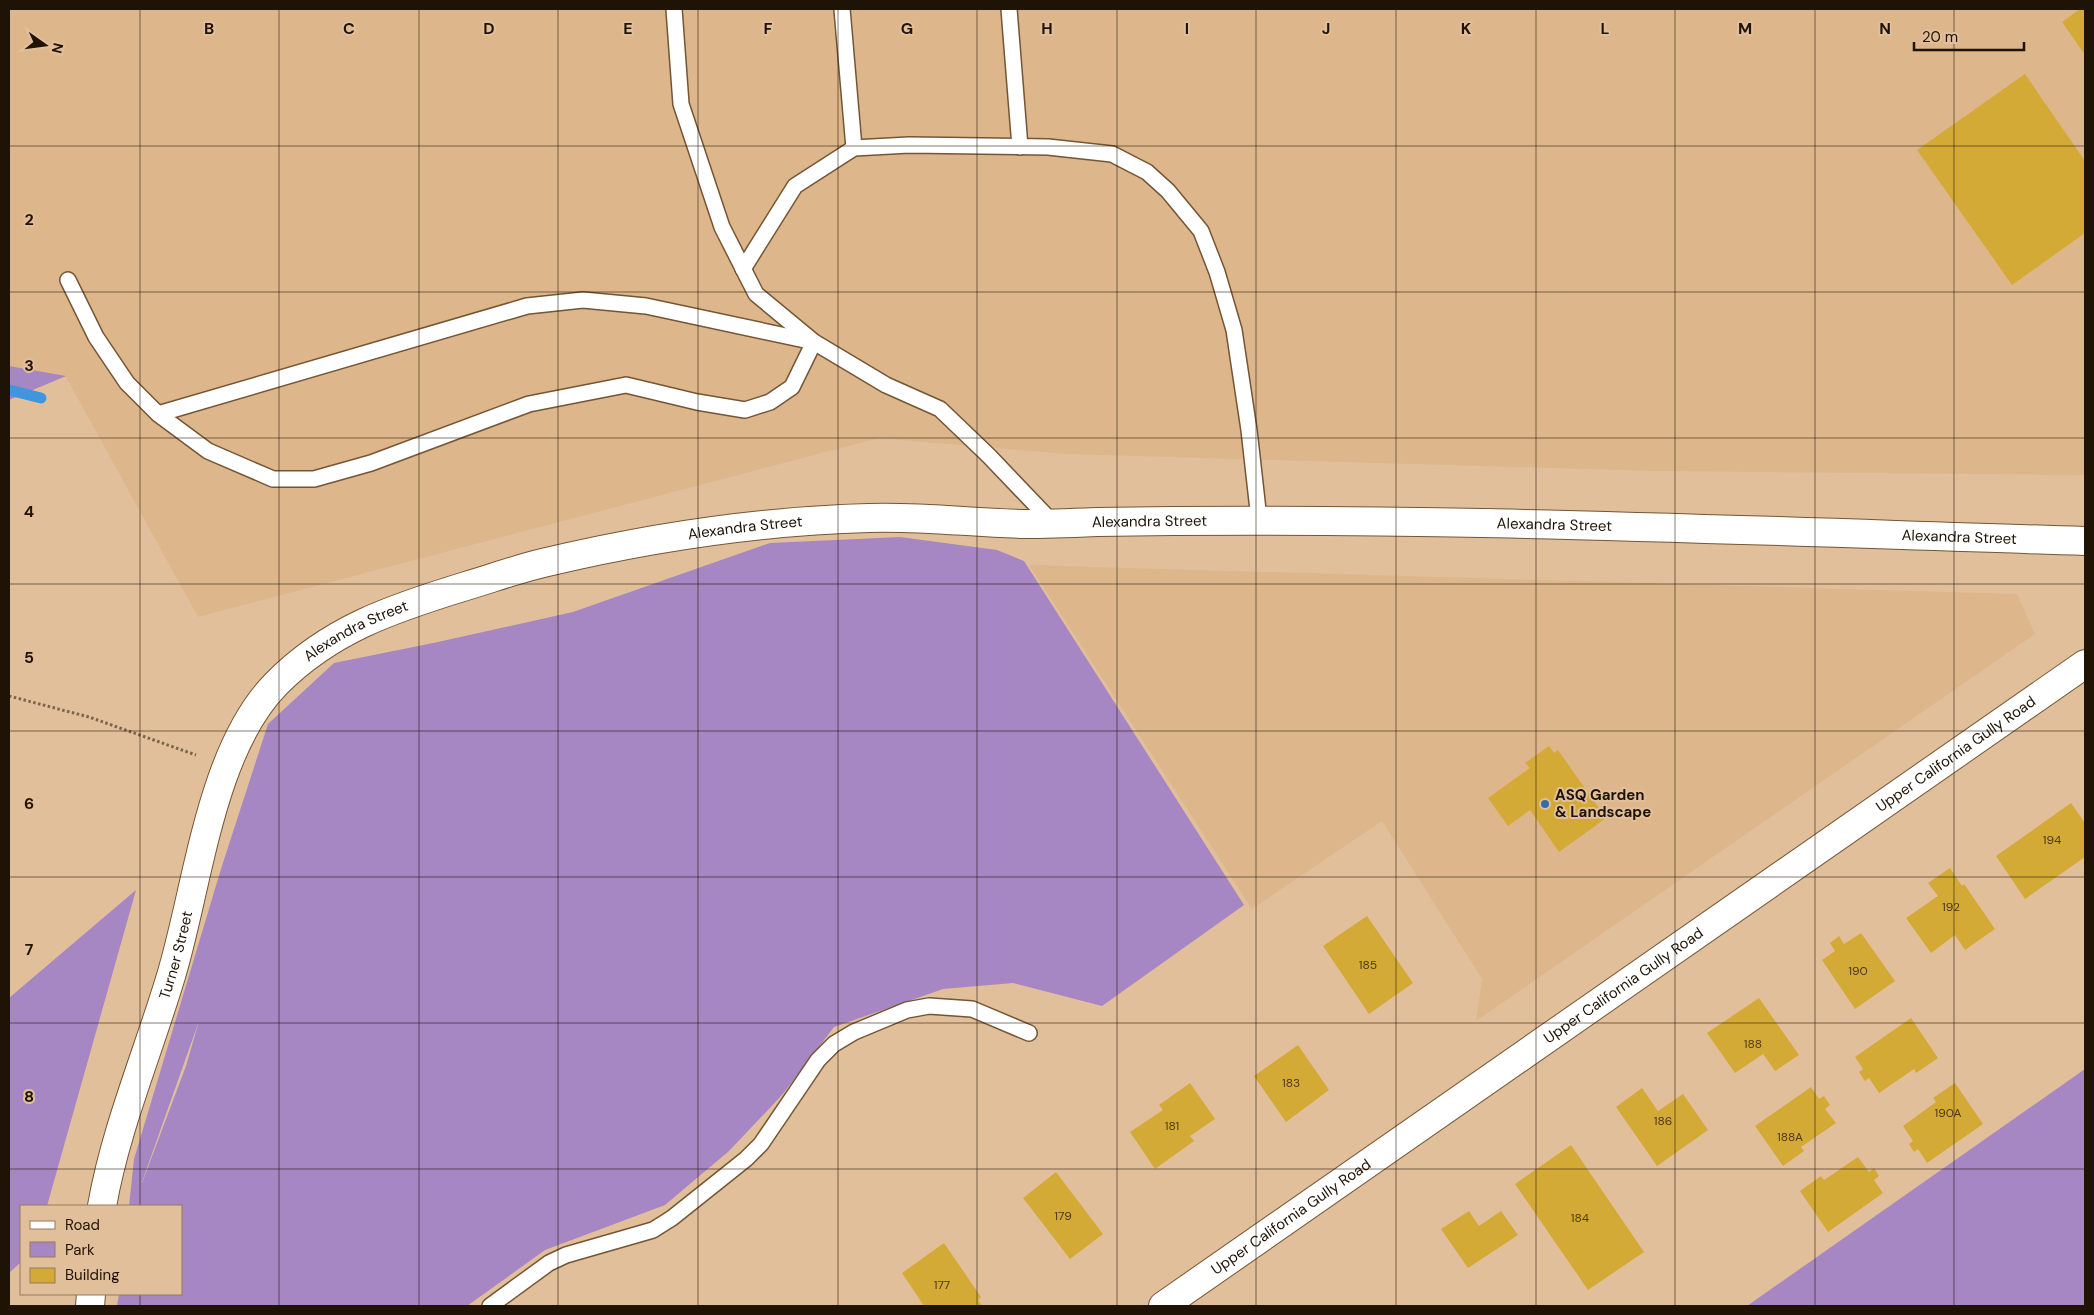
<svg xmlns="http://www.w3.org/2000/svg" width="2094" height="1315" font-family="'DM Sans',sans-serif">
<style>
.built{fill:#deb68c}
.green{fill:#a686c3;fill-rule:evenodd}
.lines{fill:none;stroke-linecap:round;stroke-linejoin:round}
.stream{stroke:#4195de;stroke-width:11}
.building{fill:#d4aa37}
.lane-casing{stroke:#745534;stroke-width:18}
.street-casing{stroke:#745534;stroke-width:30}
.secondary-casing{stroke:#745534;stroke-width:30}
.path{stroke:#7a644b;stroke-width:3;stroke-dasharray:2.5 2.5;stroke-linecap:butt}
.lane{stroke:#fff;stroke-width:15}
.street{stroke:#fff;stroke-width:28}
.secondary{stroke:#fff;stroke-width:28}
.grid{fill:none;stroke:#1f1305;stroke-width:1;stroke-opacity:0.55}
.poi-dot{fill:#306ea5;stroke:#e2bf9b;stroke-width:2}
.labels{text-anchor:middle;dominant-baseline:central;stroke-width:4;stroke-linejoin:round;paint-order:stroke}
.number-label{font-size:12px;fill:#4c3912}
.street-label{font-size:15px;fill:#1f1305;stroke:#e2bf9b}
.poi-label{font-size:15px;font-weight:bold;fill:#1f1305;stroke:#e2bf9b;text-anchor:start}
.grid-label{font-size:16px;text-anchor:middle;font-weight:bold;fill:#1f1305;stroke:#e2bf9b;stroke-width:4;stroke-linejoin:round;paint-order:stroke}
</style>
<rect width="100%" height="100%" fill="#e2bf9b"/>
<g class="built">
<polygon points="9,9 2085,9 2085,475 1654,471 1064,454 879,438 198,617 66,377 9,366"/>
<polygon points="1029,565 2017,594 2035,634 1476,1021 1482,979 1382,821 1252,909"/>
</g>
<g class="green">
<polygon points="9,366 66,376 9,400"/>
<path d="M900,537L997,550L1024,561L1244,905L1102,1006L1013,983L943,989L834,1027L782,1095L729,1151L665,1205L545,1250L467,1306H117L119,1294H181V1206H129L134,1159L221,869L268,724L334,663L438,642L573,612L770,543ZM199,1021L186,1066L142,1183V1182Z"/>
<polygon points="136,890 47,1206 21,1206 21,1262 9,1273 9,998"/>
<polygon points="2085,1069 2085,1306 1747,1306"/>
</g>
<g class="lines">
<polyline class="stream" points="9,390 41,398"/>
</g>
<g class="building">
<polygon points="2080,9 2085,9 2085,55 2062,22"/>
<polygon points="2025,74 2085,161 2085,233 2012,285 1917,150"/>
<polygon points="1549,746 1554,753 1558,750 1606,818 1559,852 1530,810 1508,826 1488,798 1530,768 1525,763"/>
<polygon points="2071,803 2085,823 2085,857 2025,899 1996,856"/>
<polygon points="1950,868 1962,886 1964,884 1995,929 1965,950 1955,935 1931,953 1906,918 1938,896 1928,883"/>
<polygon points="1367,916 1413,983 1369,1014 1323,946"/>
<polygon points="1861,933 1895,981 1855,1009 1822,960 1835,951 1830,943 1839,936 1844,944"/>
<polygon points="1759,998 1799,1055 1775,1071 1763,1054 1735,1073 1707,1033"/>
<polygon points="1911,1018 1938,1058 1916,1073 1914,1069 1879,1093 1869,1078 1865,1081 1859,1072 1863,1069 1855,1057"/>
<polygon points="1298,1045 1329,1090 1286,1122 1254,1076"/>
<polygon points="1190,1083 1215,1119 1190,1136 1194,1141 1155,1169 1130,1132 1163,1110 1159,1105"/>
<polygon points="1955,1083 1983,1124 1927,1163 1918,1149 1914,1152 1909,1144 1913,1141 1903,1126 1936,1102 1933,1098"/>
<polygon points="1811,1087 1819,1099 1824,1096 1830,1105 1825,1109 1836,1123 1801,1147 1804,1151 1783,1166 1755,1126"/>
<polygon points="1642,1088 1658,1111 1683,1094 1708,1130 1657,1166 1616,1107"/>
<polygon points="1571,1145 1644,1252 1588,1290 1515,1184"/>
<polygon points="1858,1157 1869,1172 1874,1168 1879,1176 1874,1180 1883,1193 1828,1232 1800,1191 1821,1176 1824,1180"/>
<polygon points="1056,1172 1103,1234 1070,1259 1023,1198"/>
<polygon points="1469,1211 1479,1226 1501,1211 1518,1235 1468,1268 1441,1229"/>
<polygon points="944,1243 981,1297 978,1300 982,1306 924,1306 902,1273"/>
</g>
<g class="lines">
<defs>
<g id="lane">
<polyline points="674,9 681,104 722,227 756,294 814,342 886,385 940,409 989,456 1053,523"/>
<polyline points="842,9 854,148"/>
<polyline points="1009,9 1020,147"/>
<polyline points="743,269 795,186 854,148 909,145 1048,147 1112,154 1147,172 1168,191 1201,231 1217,272 1234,330 1249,430 1259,519"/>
<polyline points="68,280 96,337 127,383 158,414 208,451 273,479 314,479 371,463 529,404 626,385 697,402 745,410 770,402 792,387 814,342 646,306 583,300 527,306 158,414"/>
<polyline points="490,1306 549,1263 566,1255 653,1230 672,1218 746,1159 761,1144 818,1060 834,1044 854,1032 907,1010 929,1006 972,1009 1029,1033"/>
</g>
<g id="street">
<path id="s1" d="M102,1206C116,1127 148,1053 171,976C198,887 210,751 276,684C330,629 394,608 466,586C493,578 520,568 547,562C653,537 760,521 869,518C921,516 973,523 1025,524C1049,524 1073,523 1097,522C1427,516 1756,531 2085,541"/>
<polyline points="90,1306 91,1294"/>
</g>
<g id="secondary">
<path id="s2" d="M1163,1306L2085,664"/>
</g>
</defs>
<use href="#lane" class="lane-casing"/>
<use href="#street" class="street-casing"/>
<use href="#secondary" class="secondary-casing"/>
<polyline class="path" points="9,696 89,717 196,755"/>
<use href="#lane" class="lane"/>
<use href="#street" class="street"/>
<use href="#secondary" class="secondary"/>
</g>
<path class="grid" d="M140,9V1206M279,9V1306M419,9V1306M558,9V1306M698,9V1306M838,9V1306M977,9V1306M1117,9V1306M1256,9V1306M1396,9V1306M1536,9V1306M1675,9V1306M1815,9V1306M1954,9V1306M9,146H2085M9,292H2085M9,438H2085M9,584H2085M9,731H2085M9,877H2085M9,1023H2085M9,1169H2085M140,1294V1306"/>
<circle class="poi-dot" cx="1545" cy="804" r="5"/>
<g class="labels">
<g class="number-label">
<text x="2052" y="840">194</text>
<text x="1951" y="907">192</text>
<text x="1368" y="965">185</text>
<text x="1858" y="971">190</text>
<text x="1753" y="1044">188</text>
<text x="1291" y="1083">183</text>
<text x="1948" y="1113">190A</text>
<text x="1663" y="1121">186</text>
<text x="1172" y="1126">181</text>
<text x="1790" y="1137">188A</text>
<text x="1063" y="1216">179</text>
<text x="1580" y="1218">184</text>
<text x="942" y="1285">177</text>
</g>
<g class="street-label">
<text stroke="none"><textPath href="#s1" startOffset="1461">Alexandra Street</textPath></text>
<text stroke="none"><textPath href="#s1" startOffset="1866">Alexandra Street</textPath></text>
<text stroke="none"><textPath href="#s1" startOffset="1056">Alexandra Street</textPath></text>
<text stroke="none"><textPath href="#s1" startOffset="2271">Alexandra Street</textPath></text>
<text stroke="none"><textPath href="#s1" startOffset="651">Alexandra Street</textPath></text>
<text stroke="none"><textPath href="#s2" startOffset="966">Upper California Gully Road</textPath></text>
<text stroke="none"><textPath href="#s1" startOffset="262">Turner Street</textPath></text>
<text stroke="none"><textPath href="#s2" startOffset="561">Upper California Gully Road</textPath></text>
<text stroke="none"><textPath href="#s2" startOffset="156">Upper California Gully Road</textPath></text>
</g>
<g class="poi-label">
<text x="1555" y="795">ASQ Garden<tspan x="1555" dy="17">&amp; Landscape</tspan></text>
</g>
</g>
<g class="grid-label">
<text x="209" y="34">B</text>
<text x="349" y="34">C</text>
<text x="489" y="34">D</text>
<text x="628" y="34">E</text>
<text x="768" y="34">F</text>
<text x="907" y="34">G</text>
<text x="1047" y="34">H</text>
<text x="1187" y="34">I</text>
<text x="1326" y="34">J</text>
<text x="1466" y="34">K</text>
<text x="1605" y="34">L</text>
<text x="1745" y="34">M</text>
<text x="1885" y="34">N</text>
<text x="29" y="225">2</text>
<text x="29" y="371">3</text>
<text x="29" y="517">4</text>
<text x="29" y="663">5</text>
<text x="29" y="809">6</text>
<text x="29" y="955">7</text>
<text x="29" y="1102">8</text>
</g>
<rect width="2094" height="1315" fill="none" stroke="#1f1305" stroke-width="20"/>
<rect x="20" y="1205" width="162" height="90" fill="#e2bf9b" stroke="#947a5f"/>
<rect x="30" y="1221" width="25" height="8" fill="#ffffff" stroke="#947a5f"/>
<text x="65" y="1230" font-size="15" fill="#1f1305">Road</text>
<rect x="30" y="1242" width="25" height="15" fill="#a686c3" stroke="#947a5f"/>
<text x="65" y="1255" font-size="15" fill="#1f1305">Park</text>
<rect x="30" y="1268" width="25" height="15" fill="#d4aa37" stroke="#947a5f"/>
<text x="65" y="1280" font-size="15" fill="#1f1305">Building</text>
<g transform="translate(45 45) rotate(104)" stroke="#e2bf9b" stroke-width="4" paint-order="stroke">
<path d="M0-4L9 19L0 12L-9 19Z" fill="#1f1305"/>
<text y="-8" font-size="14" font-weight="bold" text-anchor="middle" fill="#1f1305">N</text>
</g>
<path d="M1914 42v8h110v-8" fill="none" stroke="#1f1305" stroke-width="2.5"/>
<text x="1922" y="42" font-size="15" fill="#1f1305" stroke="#e2bf9b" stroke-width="4" paint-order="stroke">20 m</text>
</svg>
